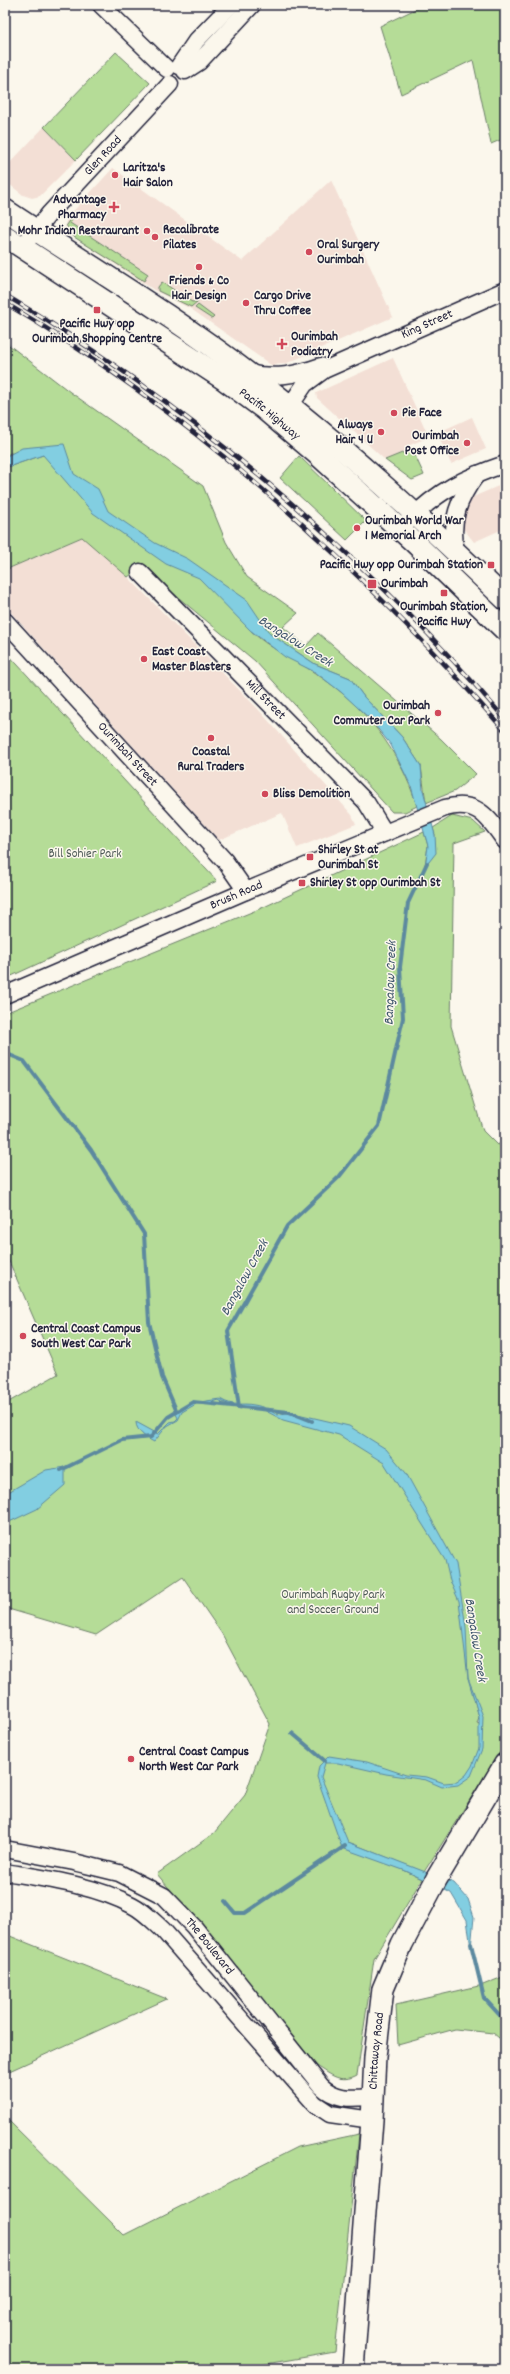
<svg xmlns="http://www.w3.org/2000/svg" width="510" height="2374" font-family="Dekko,sans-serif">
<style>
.built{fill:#f3dfd5}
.green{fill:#b5dc97;stroke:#6c7f69;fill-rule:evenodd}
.water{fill:#82cee1;stroke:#5c899f}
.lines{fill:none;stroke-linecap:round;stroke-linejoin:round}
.stream{stroke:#5c899f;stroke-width:4}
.minor-casing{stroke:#22223b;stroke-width:19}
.major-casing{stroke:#22223b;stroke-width:24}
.minor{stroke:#fbf7ec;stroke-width:16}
.major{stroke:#fbf7ec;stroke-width:21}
.rail-casing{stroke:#22223b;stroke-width:4.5}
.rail{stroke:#fbf7ec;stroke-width:3;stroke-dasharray:9;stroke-linecap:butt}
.poi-dot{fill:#d1495b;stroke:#fbf7ec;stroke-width:1.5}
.labels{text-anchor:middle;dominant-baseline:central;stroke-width:3;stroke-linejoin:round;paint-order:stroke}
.street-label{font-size:13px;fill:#22223b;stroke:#fbf7ec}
.poi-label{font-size:13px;font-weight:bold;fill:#22223b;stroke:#fbf7ec;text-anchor:start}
.park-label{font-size:13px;fill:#4e5a57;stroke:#fbf7ec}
.water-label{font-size:14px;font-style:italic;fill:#3f566d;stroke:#fbf7ec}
</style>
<rect width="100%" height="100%" fill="#fbf7ec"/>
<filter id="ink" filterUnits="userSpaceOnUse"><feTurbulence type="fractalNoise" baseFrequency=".025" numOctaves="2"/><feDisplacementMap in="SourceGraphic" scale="8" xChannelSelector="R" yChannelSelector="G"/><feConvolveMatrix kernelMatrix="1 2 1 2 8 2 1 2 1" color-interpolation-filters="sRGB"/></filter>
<g filter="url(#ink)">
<g class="built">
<polygon points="44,127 76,160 40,196 32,198 23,195 5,181 5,168"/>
<polygon points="113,168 242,261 331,180 393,317 285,364 271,365 191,309 154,290 68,233 65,225 67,218"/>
<polygon points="393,358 429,437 410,445 412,449 385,460 317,398 316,393"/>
<polygon points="472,417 486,449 451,464 437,433"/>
<polygon points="505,483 505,528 474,542 462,527 461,521 471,498"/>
<polygon points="83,537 128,577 258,709 352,815 356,824 297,848 282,813 219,840 5,606 5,570"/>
</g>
<g class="green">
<polygon points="424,5 505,5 505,138 491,144 473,60 401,94 380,26"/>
<polygon points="116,52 150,83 76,160 44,127"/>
<polygon points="75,212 77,214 70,223 148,274 144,281 74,237 66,225"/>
<polygon points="162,282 192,302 198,301 191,307 158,291 158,287"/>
<polygon points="198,305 214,317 212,319 195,308"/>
<path d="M5,342L70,392L203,486L226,542L247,577L298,613L283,627L306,646L318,633L441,739L476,774L455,791L426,803L421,766L402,737L364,697L350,678L315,664L270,634L251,631C270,649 294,659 315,673C364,705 400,750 417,806L405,812H392L255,661L162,584L143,566L128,577L82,537L5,570V468L43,455L10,453L5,457Z"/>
<polygon points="412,449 424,475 412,480 385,460"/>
<polygon points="299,456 366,521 347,540 280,478"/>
<polygon points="5,651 217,881 5,979"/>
<path d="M452,816L473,821L485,832L454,843L451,1026L483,1131L497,1145L505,1141V1744L424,1872L338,1838L422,1879L374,1959L357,2075C341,2084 331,2075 317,2066L157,1874L214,1833L245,1795L270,1724L222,1634L183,1577L96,1635L5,1608V1404L58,1374L5,1252V1013L264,907L424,832L428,846L425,865L435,835L433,828ZM471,1687L482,1716V1725L477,1723L479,1717Z"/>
<polygon points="5,1934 167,1999 5,2073"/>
<polygon points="505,1976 505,2043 493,2033 455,2029 398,2045 396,2005 483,1985"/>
<polygon points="5,2117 124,2235 298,2147 359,2134 335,2352 237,2369 5,2369"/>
</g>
<g class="water">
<polygon points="64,444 74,474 98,489 108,511 155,543 188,559 247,600 270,634 315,664 350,678 364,697 402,737 421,766 423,790 435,835 436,853 425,867 428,846 411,786 391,745 370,719 341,692 315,672 285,657 250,630 199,578 166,564 93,513 43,455 5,468 5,457 22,448"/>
<path d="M220,1399C235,1408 240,1402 254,1405C263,1406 270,1411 278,1415L289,1412L349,1426L386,1449L406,1473L456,1564L466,1627L468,1678L483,1716L482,1749L471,1776L458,1785L442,1787L426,1780L386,1774L338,1763H325L321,1777L348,1842L454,1883L468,1899L474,1917L471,1948L467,1920L451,1893L406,1871L342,1848L317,1777L319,1766L329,1756L367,1762L406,1775L427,1777L444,1783L457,1782L466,1775L472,1766L479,1748V1717L468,1678L459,1601L450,1581L445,1560L384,1463L339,1435L283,1420L262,1409L249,1407L240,1409L218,1400L206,1404H196L182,1412L178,1420L167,1426L154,1442C146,1438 136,1431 136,1422L158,1434L170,1422L175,1421L178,1418L176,1414L193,1403Z"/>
<polygon points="65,1467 65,1485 37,1509 5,1524 5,1494 46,1470"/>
</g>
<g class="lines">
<g class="stream">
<polyline points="5,1053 24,1061 91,1150 144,1234 149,1322 162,1377 177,1412"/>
<polyline points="239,1407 228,1331 287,1226 339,1177 379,1126 403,1018 400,967 408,903 427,863"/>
<polyline points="61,1470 122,1440 151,1437 168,1417 193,1402 289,1412 312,1421"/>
<polyline points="292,1733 325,1761"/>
<polyline points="225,1901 235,1913 245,1913 345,1846"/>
<polyline points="471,1944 484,1998 505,2021"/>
</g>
<defs>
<g id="minor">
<polyline points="101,5 167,69"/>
<polyline points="179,66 196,41 231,5"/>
<polyline points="185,71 199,62 252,5"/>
<path id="s1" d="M22,247L49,214L170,84"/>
<path d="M248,373C275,379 296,375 321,366"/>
<path id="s2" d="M290,406L305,384L324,370L505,290"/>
<path d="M408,521C439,490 464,478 505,464"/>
<path d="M456,552C450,521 458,499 477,474"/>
<path id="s3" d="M140,572L366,802L385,833"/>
<path id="s4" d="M5,621L225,861L246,891"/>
<path id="s5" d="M5,995L246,891L445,808C477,799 488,817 505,841"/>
<path id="s6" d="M5,1849L74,1862L119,1873L164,1896L194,1927L321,2086C337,2101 353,2098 373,2097"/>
<path d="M5,1872C47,1879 94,1885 132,1905C144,1911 153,1921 163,1930L315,2104L330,2114L372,2120"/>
</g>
<g id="major">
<path d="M5,210C86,264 171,314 249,374C339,442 423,520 505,599"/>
<path id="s7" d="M5,236L225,380L263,408L316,453L414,542L505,630"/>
<path id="s8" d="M353,2369L372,2120L375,2057L383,1989L402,1944L437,1878L505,1764"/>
</g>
</defs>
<use href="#minor" class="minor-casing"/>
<use href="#major" class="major-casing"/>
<use href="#minor" class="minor"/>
<use href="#major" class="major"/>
<defs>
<g id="rail">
<path d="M5,295C191,405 365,555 505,719"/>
<path d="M5,303C195,415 360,566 505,731"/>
</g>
</defs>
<use href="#rail" class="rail-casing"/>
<use href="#rail" class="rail"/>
</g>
</g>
<g class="poi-dot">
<circle cx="115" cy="175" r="4"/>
<path d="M112 201h4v4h4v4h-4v4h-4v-4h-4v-4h4z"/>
<circle cx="147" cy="231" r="4"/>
<circle cx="155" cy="237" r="4"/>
<circle cx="309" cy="252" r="4"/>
<circle cx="199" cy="267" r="4"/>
<circle cx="246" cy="303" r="4"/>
<rect x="93" y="306" width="8" height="8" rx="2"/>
<path d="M280 338h4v4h4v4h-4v4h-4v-4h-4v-4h4z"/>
<circle cx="394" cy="413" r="4"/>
<circle cx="381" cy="432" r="4"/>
<circle cx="467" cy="443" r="4"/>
<circle cx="357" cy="528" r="4"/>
<rect x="487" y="561" width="8" height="8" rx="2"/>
<rect x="367" y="579" width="10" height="10" rx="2"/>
<rect x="440" y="589" width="8" height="8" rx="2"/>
<circle cx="144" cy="659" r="4"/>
<circle cx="438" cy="713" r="4"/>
<circle cx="211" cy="738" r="4"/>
<circle cx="265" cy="794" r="4"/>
<rect x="306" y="853" width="8" height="8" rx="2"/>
<rect x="298" y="879" width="8" height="8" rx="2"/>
<circle cx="23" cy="1336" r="4"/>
<circle cx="131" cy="1759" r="4"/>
</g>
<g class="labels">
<g class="street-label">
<text stroke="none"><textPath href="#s1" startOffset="122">Glen Road</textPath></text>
<text stroke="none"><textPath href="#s2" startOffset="163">King Street</textPath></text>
<text stroke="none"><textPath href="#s7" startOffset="319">Pacific Highway</textPath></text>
<text stroke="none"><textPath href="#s3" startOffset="179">Mill Street</textPath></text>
<text stroke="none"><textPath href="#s4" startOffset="181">Ourimbah Street</textPath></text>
<text stroke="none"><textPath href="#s5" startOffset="252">Brush Road</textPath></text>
<text stroke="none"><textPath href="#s6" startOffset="235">The Boulevard</textPath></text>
<text stroke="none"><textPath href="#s8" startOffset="319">Chittaway Road</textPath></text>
</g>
<g class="poi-label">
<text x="123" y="168">Laritza's<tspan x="123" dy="15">Hair Salon</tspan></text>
<text x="106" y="200" text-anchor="end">Advantage<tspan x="106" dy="15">Pharmacy</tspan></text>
<text x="163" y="230">Recalibrate<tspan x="163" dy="15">Pilates</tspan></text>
<text x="139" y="231" text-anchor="end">Mohr Indian Restraurant</text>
<text x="317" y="245">Oral Surgery<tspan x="317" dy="15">Ourimbah</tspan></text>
<text x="199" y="281" text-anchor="middle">Friends &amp; Co<tspan x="199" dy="15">Hair Design</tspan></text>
<text x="254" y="296">Cargo Drive<tspan x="254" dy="15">Thru Coffee</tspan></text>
<text x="97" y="324" text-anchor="middle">Pacific Hwy opp<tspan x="97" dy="15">Ourimbah Shopping Centre</tspan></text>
<text x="291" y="337">Ourimbah<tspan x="291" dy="15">Podiatry</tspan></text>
<text x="402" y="413">Pie Face</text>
<text x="373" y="425" text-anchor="end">Always<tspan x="373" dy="15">Hair 4 U</tspan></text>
<text x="459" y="436" text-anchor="end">Ourimbah<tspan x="459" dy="15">Post Office</tspan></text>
<text x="365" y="521">Ourimbah World War<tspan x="365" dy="15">1 Memorial Arch</tspan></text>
<text x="483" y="565" text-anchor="end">Pacific Hwy opp Ourimbah Station</text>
<text x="381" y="584">Ourimbah</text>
<text x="444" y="607" text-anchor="middle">Ourimbah Station,<tspan x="444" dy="15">Pacific Hwy</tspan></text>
<text x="152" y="652">East Coast<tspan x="152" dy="15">Master Blasters</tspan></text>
<text x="430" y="706" text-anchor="end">Ourimbah<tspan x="430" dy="15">Commuter Car Park</tspan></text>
<text x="211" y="752" text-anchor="middle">Coastal<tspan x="211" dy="15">Rural Traders</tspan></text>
<text x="273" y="794">Bliss Demolition</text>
<text x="318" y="850">Shirley St at<tspan x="318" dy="15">Ourimbah St</tspan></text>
<text x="310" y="883">Shirley St opp Ourimbah St</text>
<text x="31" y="1329">Central Coast Campus<tspan x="31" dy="15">South West Car Park</tspan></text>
<text x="139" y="1752">Central Coast Campus<tspan x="139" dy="15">North West Car Park</tspan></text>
</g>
<g class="park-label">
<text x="85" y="854">Bill Sohier Park</text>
<text x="333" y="1595">Ourimbah Rugby Park<tspan x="333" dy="15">and Soccer Ground</tspan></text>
</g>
<g class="water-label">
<text transform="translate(295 642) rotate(32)">Bangalow Creek</text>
<text transform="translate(391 983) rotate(-88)">Bangalow Creek</text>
<text transform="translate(245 1278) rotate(-61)">Bangalow Creek</text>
<text transform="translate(475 1640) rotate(81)">Bangalow Creek</text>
</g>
</g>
<rect width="510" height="2374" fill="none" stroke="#fbf7ec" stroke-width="20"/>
<rect x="10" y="10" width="490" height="2354" fill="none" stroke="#22223b" stroke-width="1.5" filter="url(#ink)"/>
</svg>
